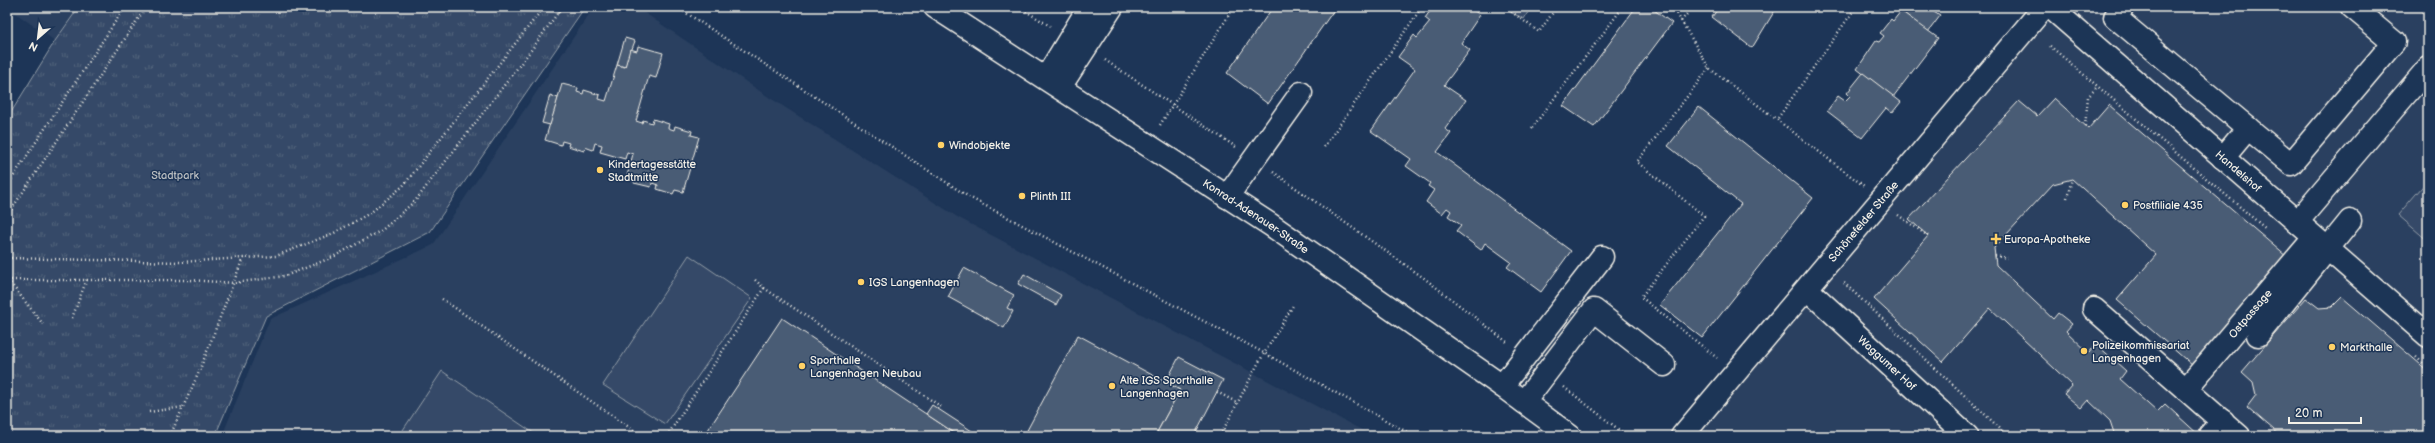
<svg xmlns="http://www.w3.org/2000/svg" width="2435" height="443" font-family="'Balsamiq Sans',sans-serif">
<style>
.built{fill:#2a4060}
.green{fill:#354a67;stroke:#949ea8}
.park{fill:url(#park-tufts);stroke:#949ea8}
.building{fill:#485b74;stroke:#f4f1e8}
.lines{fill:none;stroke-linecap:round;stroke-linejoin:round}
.minor-casing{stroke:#f4f1e8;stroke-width:25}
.path{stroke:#f4f1e8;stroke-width:2.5;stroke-dasharray:1 3;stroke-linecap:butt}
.minor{stroke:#1d3557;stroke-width:22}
.poi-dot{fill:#ffd166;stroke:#1d3557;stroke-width:1.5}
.labels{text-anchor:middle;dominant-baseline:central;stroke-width:3;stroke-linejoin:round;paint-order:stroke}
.poi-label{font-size:11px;fill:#f4f1e8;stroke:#1d3557;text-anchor:start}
.street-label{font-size:11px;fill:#f4f1e8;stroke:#1d3557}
.park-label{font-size:11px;fill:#bbbfc1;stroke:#1d3557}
</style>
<defs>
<pattern id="park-tufts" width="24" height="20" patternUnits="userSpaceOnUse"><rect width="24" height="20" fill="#354a67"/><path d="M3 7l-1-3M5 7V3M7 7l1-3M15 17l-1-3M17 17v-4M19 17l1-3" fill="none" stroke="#53657d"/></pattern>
</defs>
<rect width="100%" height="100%" fill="#1d3557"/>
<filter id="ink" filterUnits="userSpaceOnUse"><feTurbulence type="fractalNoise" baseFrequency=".025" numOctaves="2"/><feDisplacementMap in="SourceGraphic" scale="8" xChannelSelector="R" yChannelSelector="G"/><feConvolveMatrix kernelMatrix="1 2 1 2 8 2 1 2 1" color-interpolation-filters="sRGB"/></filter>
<g filter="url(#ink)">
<g class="built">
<polygon points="7,7 79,7 55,41"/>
<polygon points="594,7 636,7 767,96 959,218 1373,436 222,436 270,319 433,245"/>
<polygon points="2044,7 2428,7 2428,436 1682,436"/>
</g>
<g class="green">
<polygon points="2428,180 2428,241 2398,215"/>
<polygon points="689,255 752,298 665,424 603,385"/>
<polygon points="442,371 538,436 399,436"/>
</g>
<g class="park">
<polygon points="79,7 585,7 430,232 266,316 215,436 7,436 7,119 55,41"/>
<polygon points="1500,7 1531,7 1524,19"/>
</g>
<g class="building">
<polygon points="1273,7 1336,7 1268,104 1227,73"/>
<polygon points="1433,7 1469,7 1480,15 1461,43 1470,50 1444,85 1466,100 1445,129 1451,133 1437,152 1571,251 1541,292 1507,267 1511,262 1485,243 1481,250 1456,231 1461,225 1448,216 1451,211 1447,208 1442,214 1426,202 1434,190 1428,186 1430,183 1406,166 1411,159 1371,131 1415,69 1398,57 1414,35 1417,38 1430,22 1425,18"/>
<polygon points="1636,7 1650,7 1672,23 1594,127 1563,106"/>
<polygon points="1719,7 1777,7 1752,48 1712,17"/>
<polygon points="1896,7 1938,7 1934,12 1940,16 1928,32"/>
<polygon points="1901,11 1938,38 1893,97 1857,69 1876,41 1879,42 1884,36 1880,33 1891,19 1893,21"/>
<polygon points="625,38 635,41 625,67 617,65"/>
<polygon points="638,46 663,53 656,78 649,76 636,121 642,123 643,120 652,123 653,119 669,124 668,128 674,130 675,126 692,131 691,135 699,137 683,192 675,190 673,194 657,189 658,185 652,183 651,187 634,183 635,178 627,176 633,154 627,152 625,159 600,152 602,145 595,143 593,150 585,147 584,151 568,146 569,143 562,141 561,145 545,140 562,84 578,88 577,92 583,94 584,90 600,95 599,99 606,101 617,65 625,67 630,49 637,51"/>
<polygon points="1863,73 1901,102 1892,113 1886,108 1862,138 1827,111 1838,96 1845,101 1850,96 1847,93"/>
<polygon points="550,95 558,98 550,125 542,123"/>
<polygon points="2054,98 2088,129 2109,105 2287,257 2193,366 2117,300 2156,255 2072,179 2053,184 1994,248 1996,265 2053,319 2058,313 2072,324 2066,331 2089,353 2096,344 2126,371 2120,379 2157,412 2165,404 2200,436 2115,436 2110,421 2088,400 2081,408 2064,394 2072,385 1990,308 1943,362 1874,299 1928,236 1909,219 2019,101 2037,116"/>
<polygon points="1699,107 1813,198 1702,338 1660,305 1741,204 1668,146"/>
<polygon points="964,268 1014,295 1007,308 1013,311 1004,328 948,297"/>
<polygon points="1024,274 1061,295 1056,305 1018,284"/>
<polygon points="2342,297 2428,371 2428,433 2425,436 2281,436 2247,407 2256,395 2253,382 2242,372 2306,298 2319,308 2332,307"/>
<polygon points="782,318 959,436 704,436"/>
<polygon points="1078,335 1180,390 1155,436 1024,436"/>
<polygon points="1179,357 1223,380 1194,436 1155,436 1180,390 1166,382"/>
<polygon points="932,405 975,433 973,436 959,436 926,414"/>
</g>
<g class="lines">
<defs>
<g id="minor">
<path id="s1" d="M935,7L1271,225L1502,386L1570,436"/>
<path id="s2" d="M2050,7L2428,336"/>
<polyline points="2123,7 2115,17 2291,164 2394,42 2352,7"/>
<polyline points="1046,78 1089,7"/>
<polyline points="1060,87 1112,7"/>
<polyline points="2223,158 2248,128"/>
<polyline points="1227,197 1301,93"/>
<polyline points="2297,222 2428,68"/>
<path id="s3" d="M1807,289L1967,436"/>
<polyline points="2094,309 2239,436"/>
<polyline points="2258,335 2350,221"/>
<polyline points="1502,386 1602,257"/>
<path id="s4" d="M2186,389L2314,238"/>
<polyline points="1524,402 1594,310 1664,365"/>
<path id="s5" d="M1682,436L2044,7"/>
<polyline points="2210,436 2223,421"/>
</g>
</defs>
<use href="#minor" class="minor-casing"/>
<g class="path">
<polyline points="677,7 969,197 1264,353 1414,436"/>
<polyline points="1019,7 1050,26"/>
<polyline points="1505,7 1539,32 1557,7"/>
<polyline points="1673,7 1709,68 1864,186"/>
<polyline points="1681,21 1693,7"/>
<polyline points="2050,46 2266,229"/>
<polyline points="1105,60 1236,147"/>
<polyline points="1709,68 1637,162 1704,216 1641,297 1717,358"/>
<polyline points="1778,118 1856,7"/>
<polyline points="1160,125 1234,7"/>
<polyline points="2085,126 2088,97 2097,87"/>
<polyline points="1532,128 1623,7"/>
<polyline points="1324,147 1422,7"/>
<polyline points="1273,172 1424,278 1507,342"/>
<polyline points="7,186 125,7"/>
<polyline points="2067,198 2072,179"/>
<polyline points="1898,215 1928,236"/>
<polyline points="7,216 146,7"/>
<polyline points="1995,256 2007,258"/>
<polyline points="7,258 181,262 276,256 334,233 370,213 403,186 544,7"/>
<polyline points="7,280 190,280 234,283 285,276 333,257 382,230 416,200 532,49 562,7"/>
<polyline points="8,280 43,324"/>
<polyline points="1844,283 2008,436"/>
<polyline points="764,288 943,408"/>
<polyline points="442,299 642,436"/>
<polyline points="72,318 87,279"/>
<polyline points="2416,357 2428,368"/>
<polyline points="1564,387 1627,436"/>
<polyline points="1217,392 1238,403"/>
<polyline points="149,412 183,407"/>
<polyline points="170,436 199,372 243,258"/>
<polyline points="667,436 764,288 754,279"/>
<polyline points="1220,436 1259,362 1294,304"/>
</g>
<use href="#minor" class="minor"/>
</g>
</g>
<g class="poi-dot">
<circle cx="941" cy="145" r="4"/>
<circle cx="600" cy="170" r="4"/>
<circle cx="1022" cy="196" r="4"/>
<circle cx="2125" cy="205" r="4"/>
<path d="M1994 233h4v4h4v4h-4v4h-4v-4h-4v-4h4z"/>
<circle cx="861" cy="282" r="4"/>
<circle cx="2332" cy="347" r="4"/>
<circle cx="2084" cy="351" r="4"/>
<circle cx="802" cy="366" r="4"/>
<circle cx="1112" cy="386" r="4"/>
</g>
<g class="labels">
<g class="poi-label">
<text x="949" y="145">Windobjekte</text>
<text x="608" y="164">Kindertagesstätte<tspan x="608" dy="13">Stadtmitte</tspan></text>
<text x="1030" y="196">Plinth III</text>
<text x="2133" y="205">Postfiliale 435</text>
<text x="2004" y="239">Europa-Apotheke</text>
<text x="869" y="282">IGS Langenhagen</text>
<text x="2092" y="345">Polizeikommissariat<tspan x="2092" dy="13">Langenhagen</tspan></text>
<text x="2340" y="347">Markthalle</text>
<text x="810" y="360">Sporthalle<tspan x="810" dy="13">Langenhagen Neubau</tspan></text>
<text x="1120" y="380">Alte IGS Sporthalle<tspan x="1120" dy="13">Langenhagen</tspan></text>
</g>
<g class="street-label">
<text stroke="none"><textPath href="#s2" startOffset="250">Handelshof</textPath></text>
<text stroke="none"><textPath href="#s1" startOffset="383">Konrad-Adenauer-Straße</textPath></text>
<text stroke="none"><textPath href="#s5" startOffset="281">Schönefelder Straße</textPath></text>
<text stroke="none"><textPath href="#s4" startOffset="99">Ostpassage</textPath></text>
<text stroke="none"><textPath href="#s3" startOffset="109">Waggumer Hof</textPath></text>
</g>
<g class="park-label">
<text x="175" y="175">Stadtpark</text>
</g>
</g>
<rect width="2435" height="443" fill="none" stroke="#1d3557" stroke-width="24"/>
<rect x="12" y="12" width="2411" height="419" fill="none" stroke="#f4f1e8" stroke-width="1.5" filter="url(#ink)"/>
<g transform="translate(38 38) rotate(208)" stroke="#1d3557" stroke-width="3" paint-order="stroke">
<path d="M0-3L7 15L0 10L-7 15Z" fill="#f4f1e8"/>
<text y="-6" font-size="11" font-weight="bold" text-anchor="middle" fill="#f4f1e8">N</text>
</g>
<path d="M2289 417v6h72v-6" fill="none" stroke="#f4f1e8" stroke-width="2"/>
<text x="2295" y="417" font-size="12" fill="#f4f1e8" stroke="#1d3557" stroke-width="3" paint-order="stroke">20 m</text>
</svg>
